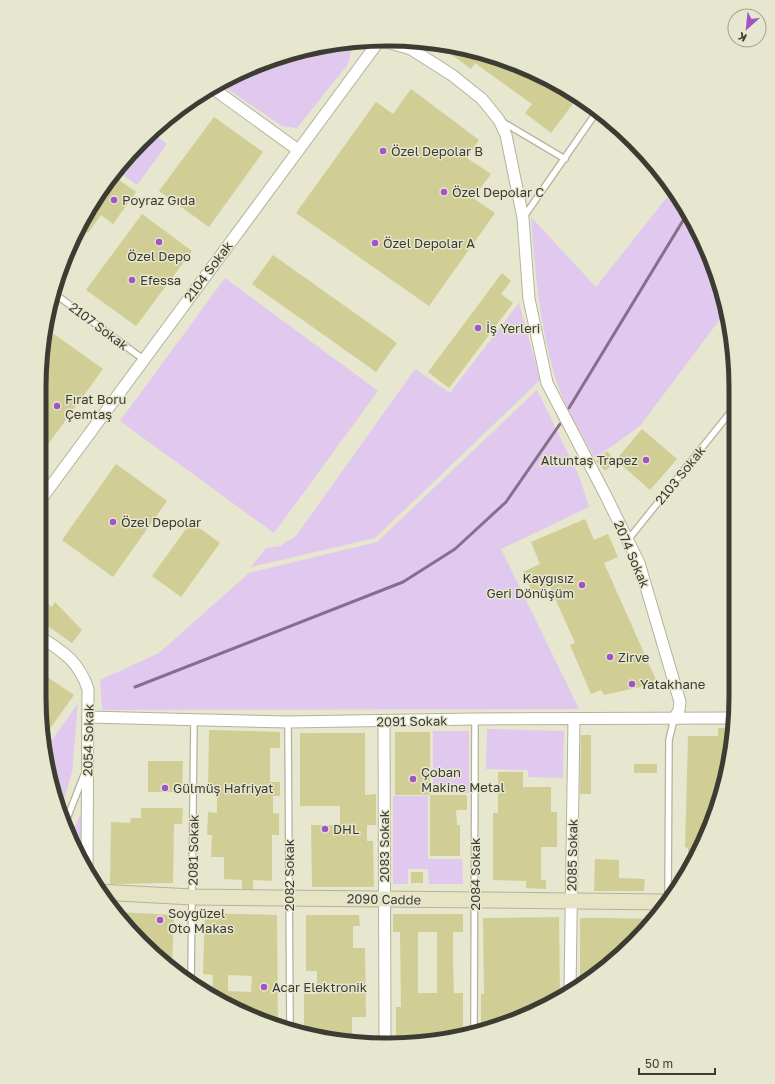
<svg xmlns="http://www.w3.org/2000/svg" width="775" height="1084" font-family="'Golos Text',sans-serif">
<style>
.green{fill:#e1c8ef}
.lines{fill:none;stroke-linecap:round;stroke-linejoin:round}
.stream{stroke:#84708d;stroke-width:3}
.building{fill:#d0ce95;fill-rule:evenodd}
.lane-casing{stroke:#b3b39c;stroke-width:8}
.street-casing{stroke:#b3b39c;stroke-width:13}
.secondary-casing{stroke:#b3b39c;stroke-width:17}
.lane{stroke:#fff;stroke-width:5.5}
.street{stroke:#fff;stroke-width:11}
.secondary{stroke:#e6e4c5;stroke-width:15}
.poi-dot{fill:#a154c6;stroke:#e7e6ce;stroke-width:1.5}
.labels{text-anchor:middle;dominant-baseline:central;stroke-width:3;stroke-linejoin:round;paint-order:stroke}
.poi-label{font-size:13px;fill:#3d3c33;stroke:#e7e6ce;text-anchor:start}
.street-label{font-size:13px;fill:#3d3c33;stroke:#e7e6ce}
.rim{fill:none;stroke:#3d3c33;stroke-width:5}
</style>
<rect width="100%" height="100%" fill="#e7e6ce"/>
<g class="green">
<polygon points="342,42 353,42 348,64 297,128 282,126 219,83 275,58"/>
<polygon points="152,133 167,144 137,185 119,172"/>
<path d="M672,191L700,234L724,314L640,426L595,458C580,431 562,403 554,373C539,322 535,270 531,217L596,287Z"/>
<polygon points="225,278 378,391 274,533 120,421"/>
<polygon points="519,303 540,380 375,538 251,567 266,548 280,546 296,536 415,369 450,393"/>
<polygon points="537,390 579,476 589,507 501,549 579,709 102,710 100,680 159,653 249,573 377,542"/>
<polygon points="78,703 72,772 61,809 51,787 46,749"/>
<polygon points="487,729 564,731 563,778 528,777 528,770 486,769"/>
<rect x="433" y="731" width="36" height="62"/>
<polygon points="393,796 428,796 428,859 462,859 463,884 429,884 428,869 408,869 408,884 393,884"/>
<polygon points="80,815 83,817 84,859 72,834"/>
</g>
<g class="lines">
<g class="stream">
<polyline points="569,408 687,214"/>
<polyline points="135,687 403,582 455,549 506,502 560,424"/>
</g>
</g>
<g class="building">
<polygon points="437,44 477,51 541,75 578,97 551,133 525,113 532,104 475,63 471,69"/>
<polygon points="411,89 479,140 467,158 491,174 473,198 495,213 429,306 296,213 376,102 393,114"/>
<polygon points="177,112 178,113 163,134 155,129"/>
<polygon points="214,117 263,152 209,227 159,191"/>
<polygon points="115,177 136,192 113,224 101,215 88,233 81,227 86,213"/>
<polygon points="142,214 192,251 136,326 86,290"/>
<polygon points="273,255 397,343 376,372 252,284"/>
<polygon points="502,273 511,281 501,294 513,303 449,388 428,372"/>
<polygon points="54,334 103,369 49,443 39,436 39,387 43,349"/>
<polygon points="642,429 677,459 650,490 616,460"/>
<polygon points="607,451 616,462 605,471 596,461"/>
<polygon points="116,464 167,501 113,577 62,540"/>
<polygon points="585,519 594,540 608,534 618,557 604,563 656,680 640,687 604,695 601,690 591,694 570,645 575,643 550,587 533,594 523,572 540,564 531,542"/>
<polygon points="191,522 220,543 181,597 152,576"/>
<polygon points="39,598 52,607 55,602 82,630 72,643 39,620"/>
<polygon points="46,676 74,695 44,737 39,687"/>
<polygon points="718,728 734,728 724,786 700,850 688,870 688,848 685,847 688,736 718,736"/>
<polygon points="209,730 280,732 280,748 270,748 270,782 280,782 280,796 273,796 273,813 279,814 279,835 272,835 272,881 253,880 253,889 242,889 242,880 224,879 224,857 211,857 212,835 207,835 208,812 217,813 217,793 208,793"/>
<rect x="395" y="732" width="35" height="63"/>
<polygon points="300,733 365,733 365,795 376,794 376,825 367,825 367,841 373,841 374,887 312,887 311,825 340,825 340,806 300,806"/>
<polygon points="581,735 591,735 591,794 580,794"/>
<polygon points="148,761 183,761 182,792 148,792"/>
<rect x="634" y="764" width="23" height="9"/>
<polygon points="498,772 523,772 523,787 551,787 551,812 557,812 557,847 541,847 541,880 546,880 546,889 526,888 526,881 493,880 493,813 498,813"/>
<polygon points="430,795 467,795 467,810 456,810 457,825 460,825 460,856 430,856"/>
<polygon points="141,808 183,808 182,824 174,824 173,883 110,884 111,822 130,823 131,818 141,818"/>
<polygon points="595,859 619,860 619,878 645,879 644,891 594,891"/>
<rect x="411" y="872" width="12" height="11"/>
<polygon points="117,912 174,915 172,968 158,959"/>
<path d="M205,913L277,915L278,1025L254,1018L212,992L213,975L203,974ZM228,975L252,976L251,992L228,991Z"/>
<path d="M393,914H463V932H453V961L454,993H463V1033L439,1040H396V1007H401L400,932H393ZM418,932H437V993H418Z"/>
<polygon points="306,915 359,915 360,926 353,926 353,948 365,948 366,1017 352,1017 352,1038 329,1038 304,1032 304,994 317,994 317,971 306,971"/>
<polygon points="559,917 560,997 541,1009 481,1027 481,994 484,994 483,918"/>
<polygon points="580,918 605,918 654,919 617,958 588,978 580,978"/>
</g>
<g class="lines">
<defs>
<g id="lane">
<polyline points="501,121 565,159"/>
<polyline points="523,218 598,110"/>
<polyline points="55,294 143,359"/>
<polyline points="627,541 733,409"/>
<polyline points="288,722 290,1028"/>
<polyline points="66,821 84,775"/>
<polyline points="668,900 669,740 674,719"/>
<polyline points="191,979 194,720"/>
<polyline points="474,1030 475,719"/>
</g>
<g id="street">
<polyline points="383,41 411,49 452,75 482,99 499,120 506,135 523,218 529,299 547,383 605,494 639,563 680,702 679,710 674,719"/>
<polyline points="211,87 298,150"/>
<polyline points="39,502 379,41"/>
<path d="M39,636C63,652 78,660 88,689L87,866"/>
<polyline points="88,717 288,722 475,719 735,718"/>
<polyline points="384,722 385,1042"/>
<polyline points="570,990 574,720"/>
</g>
<polyline id="secondary" points="99,892 192,897 668,902"/>
</defs>
<use href="#lane" class="lane-casing"/>
<use href="#street" class="street-casing"/>
<use href="#secondary" class="secondary-casing"/>
<use href="#lane" class="lane"/>
<use href="#street" class="street"/>
<use href="#secondary" class="secondary"/>
</g>
<g class="poi-dot">
<circle cx="383" cy="151" r="4"/>
<circle cx="444" cy="192" r="4"/>
<circle cx="114" cy="200" r="4"/>
<circle cx="159" cy="242" r="4"/>
<circle cx="375" cy="243" r="4"/>
<circle cx="132" cy="280" r="4"/>
<circle cx="478" cy="328" r="4"/>
<circle cx="57" cy="406" r="4"/>
<circle cx="646" cy="460" r="4"/>
<circle cx="113" cy="522" r="4"/>
<circle cx="582" cy="585" r="4"/>
<circle cx="610" cy="657" r="4"/>
<circle cx="632" cy="684" r="4"/>
<circle cx="413" cy="779" r="4"/>
<circle cx="165" cy="788" r="4"/>
<circle cx="325" cy="829" r="4"/>
<circle cx="160" cy="920" r="4"/>
<circle cx="264" cy="987" r="4"/>
</g>
<g class="labels">
<g class="poi-label">
<text x="391" y="151">Özel Depolar B</text>
<text x="452" y="192">Özel Depolar C</text>
<text x="122" y="200">Poyraz Gıda</text>
<text x="383" y="243">Özel Depolar A</text>
<text x="159" y="256" text-anchor="middle">Özel Depo</text>
<text x="140" y="280">Efessa</text>
<text x="486" y="328">İş Yerleri</text>
<text x="65" y="399">Fırat Boru<tspan x="65" dy="15">Çemtaş</tspan></text>
<text x="638" y="460" text-anchor="end">Altuntaş Trapez</text>
<text x="121" y="522">Özel Depolar</text>
<text x="574" y="578" text-anchor="end">Kaygısız<tspan x="574" dy="15">Geri Dönüşüm</tspan></text>
<text x="618" y="657">Zirve</text>
<text x="640" y="684">Yatakhane</text>
<text x="421" y="772">Çoban<tspan x="421" dy="15">Makine Metal</tspan></text>
<text x="173" y="788">Gülmüş Hafriyat</text>
<text x="333" y="829">DHL</text>
<text x="168" y="913">Soygüzel<tspan x="168" dy="15">Oto Makas</tspan></text>
<text x="272" y="987">Acar Elektronik</text>
</g>
<g class="street-label">
<text transform="translate(208 271) rotate(-53)">2104 Sokak</text>
<text transform="translate(99 326) rotate(37)">2107 Sokak</text>
<text transform="translate(680 475) rotate(-51)">2103 Sokak</text>
<text transform="translate(632 554) rotate(67)">2074 Sokak</text>
<text transform="translate(412 721) rotate(-1)">2091 Sokak</text>
<text transform="translate(88 740) rotate(-89)">2054 Sokak</text>
<text transform="translate(384 846) rotate(-90)">2083 Sokak</text>
<text transform="translate(193 850) rotate(-89)">2081 Sokak</text>
<text transform="translate(572 855) rotate(-89)">2085 Sokak</text>
<text transform="translate(475 874) rotate(-90)">2084 Sokak</text>
<text transform="translate(289 875) rotate(-90)">2082 Sokak</text>
<text transform="translate(384 899) rotate(1)">2090 Cadde</text>
</g>
</g>
<path d="M0 0H775V1084H0ZM387 46H388A341 341 0 0 1 729 387V697A341 341 0 0 1 388 1038H387A341 341 0 0 1 46 697V387A341 341 0 0 1 387 46Z" fill="#e7e6ce" fill-rule="evenodd"/>
<path class="rim" d="M387 46H388A341 341 0 0 1 729 387V697A341 341 0 0 1 388 1038H387A341 341 0 0 1 46 697V387A341 341 0 0 1 387 46Z"/>
<g transform="translate(747 28) rotate(207)"><circle r="19" fill="#e7e6ce" stroke="#a3a290"/>
<path d="M0-3L7 15L0 10L-7 15Z" fill="#a154c6"/>
<text y="-6" font-size="11" font-weight="bold" text-anchor="middle" fill="#3d3c33">K</text>
</g>
<path d="M639 1068v6h76v-6" fill="none" stroke="#3d3c33" stroke-width="2"/>
<text x="645" y="1068" font-size="12" fill="#3d3c33" stroke="#e7e6ce" stroke-width="3" paint-order="stroke">50 m</text>
</svg>
